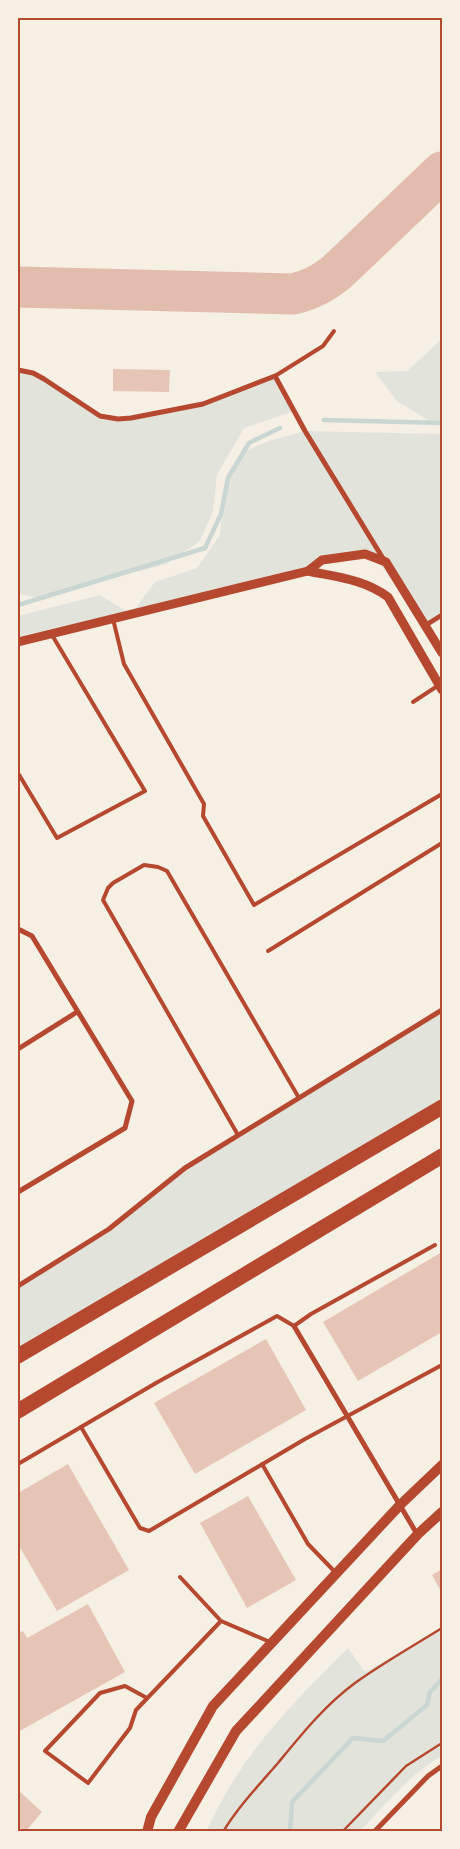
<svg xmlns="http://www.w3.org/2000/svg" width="460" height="1849" font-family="Helvetica,sans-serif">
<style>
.green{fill:#e2e4dc}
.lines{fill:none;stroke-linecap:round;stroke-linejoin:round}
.stream{stroke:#c9d6d2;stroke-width:4.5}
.taxiway{stroke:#e2bdae;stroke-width:41}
.building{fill:#e6c5b7}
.path{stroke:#b5482f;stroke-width:2.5}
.service{stroke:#b5482f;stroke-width:4}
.minor{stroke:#b5482f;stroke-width:5}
.tertiary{stroke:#b5482f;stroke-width:9}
.secondary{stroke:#b5482f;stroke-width:10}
.motorway{stroke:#b5482f;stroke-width:15}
.neatline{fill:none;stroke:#b5482f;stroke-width:2}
</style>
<rect width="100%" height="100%" fill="#f6efe4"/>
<g class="green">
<polygon points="442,339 442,422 431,422 397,401 375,372 407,371"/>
<polygon points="18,370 33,373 100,416 118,419 203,404 275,376 294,411 244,428 217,475 213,511 200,541 166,564 40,598 18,594"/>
<polygon points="305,431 442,434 442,615 426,625 378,562 365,554 322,560 308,571 18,642 18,616 100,595 131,614 155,582 197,568 220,535 221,514 228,478 243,452 269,441"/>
<polygon points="442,1010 442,1107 18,1356 18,1286 109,1229 185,1168"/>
<path d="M442,1629V1756C410,1773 385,1806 360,1831L206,1832C241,1754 289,1707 348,1648L365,1672Z"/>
</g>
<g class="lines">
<g class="stream">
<polyline points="324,420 442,423"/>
<polyline points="18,605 205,548 221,514 228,478 249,443 280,428"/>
<polyline points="290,1832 292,1802 353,1738 383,1741 427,1705 430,1692 442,1679"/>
</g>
<path class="taxiway" d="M18,287L293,294C311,290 323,283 337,272L442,172"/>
</g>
<g class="building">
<polygon points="113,369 170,370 169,392 113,391"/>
<polygon points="442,1252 442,1332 358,1381 323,1322"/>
<polygon points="266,1339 306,1410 195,1474 154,1403"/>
<polygon points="68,1464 129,1570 57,1611 18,1544 18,1493"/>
<polygon points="248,1496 296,1580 247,1608 200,1523"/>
<polygon points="442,1569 442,1593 432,1575"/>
<polygon points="88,1604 125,1672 18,1732 18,1634 23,1631 27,1638"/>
<polygon points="18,1790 42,1812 25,1832 18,1826"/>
</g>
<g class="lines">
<g class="path">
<path d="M223,1832C238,1807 259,1785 278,1763C301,1735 325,1705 355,1683C383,1663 413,1646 442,1628"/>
<polyline points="342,1832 406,1766 442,1743"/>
</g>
<g class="service">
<polyline points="275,376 323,346 334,331"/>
<polyline points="113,619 124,664 204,804 203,816 254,905 442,794"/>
<polyline points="413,702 439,685"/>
<polyline points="18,773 57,838 145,791 52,635"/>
<polyline points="268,951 442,843"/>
<polyline points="238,1135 103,900 108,888 113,883 144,865 158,867 167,871 299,1098"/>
<polyline points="81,1427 140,1528 149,1531 305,1439 442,1365"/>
<polyline points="18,1464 156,1383 277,1316 294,1326 311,1314 435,1245"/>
<polyline points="262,1464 308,1544 336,1573"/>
<polyline points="180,1577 221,1621 270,1642"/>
<polyline points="147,1698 125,1686 100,1693 45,1751 88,1783 130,1728 136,1710 221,1621"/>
</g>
<g class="minor">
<polyline points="18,370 33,373 44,379 100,416 118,419 131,418 203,404 275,376 305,431 384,560"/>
<polyline points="426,625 442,615"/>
<polyline points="18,929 32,936 132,1101 125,1128 18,1192"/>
<polyline points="18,1049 77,1012"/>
<polyline points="18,1286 109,1229 185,1168 442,1010"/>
<polyline points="294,1326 417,1534"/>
<polyline points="374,1832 428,1776 442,1766"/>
</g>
<g class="tertiary">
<path d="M308,571C336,577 364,579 388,597L442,690"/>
<polyline points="18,642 308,571 322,560 365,554 386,562 442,653"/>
</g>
<g class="secondary">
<polyline points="147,1832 151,1817 213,1706 400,1505 442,1465"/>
<polyline points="178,1832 236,1731 418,1534 442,1512"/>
</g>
<g class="motorway">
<polyline points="18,1356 442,1107"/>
<polyline points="18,1411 442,1156"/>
</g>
</g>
<rect width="460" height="1849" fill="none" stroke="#f6efe4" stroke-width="38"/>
<rect x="19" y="19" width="422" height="1811" class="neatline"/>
</svg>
